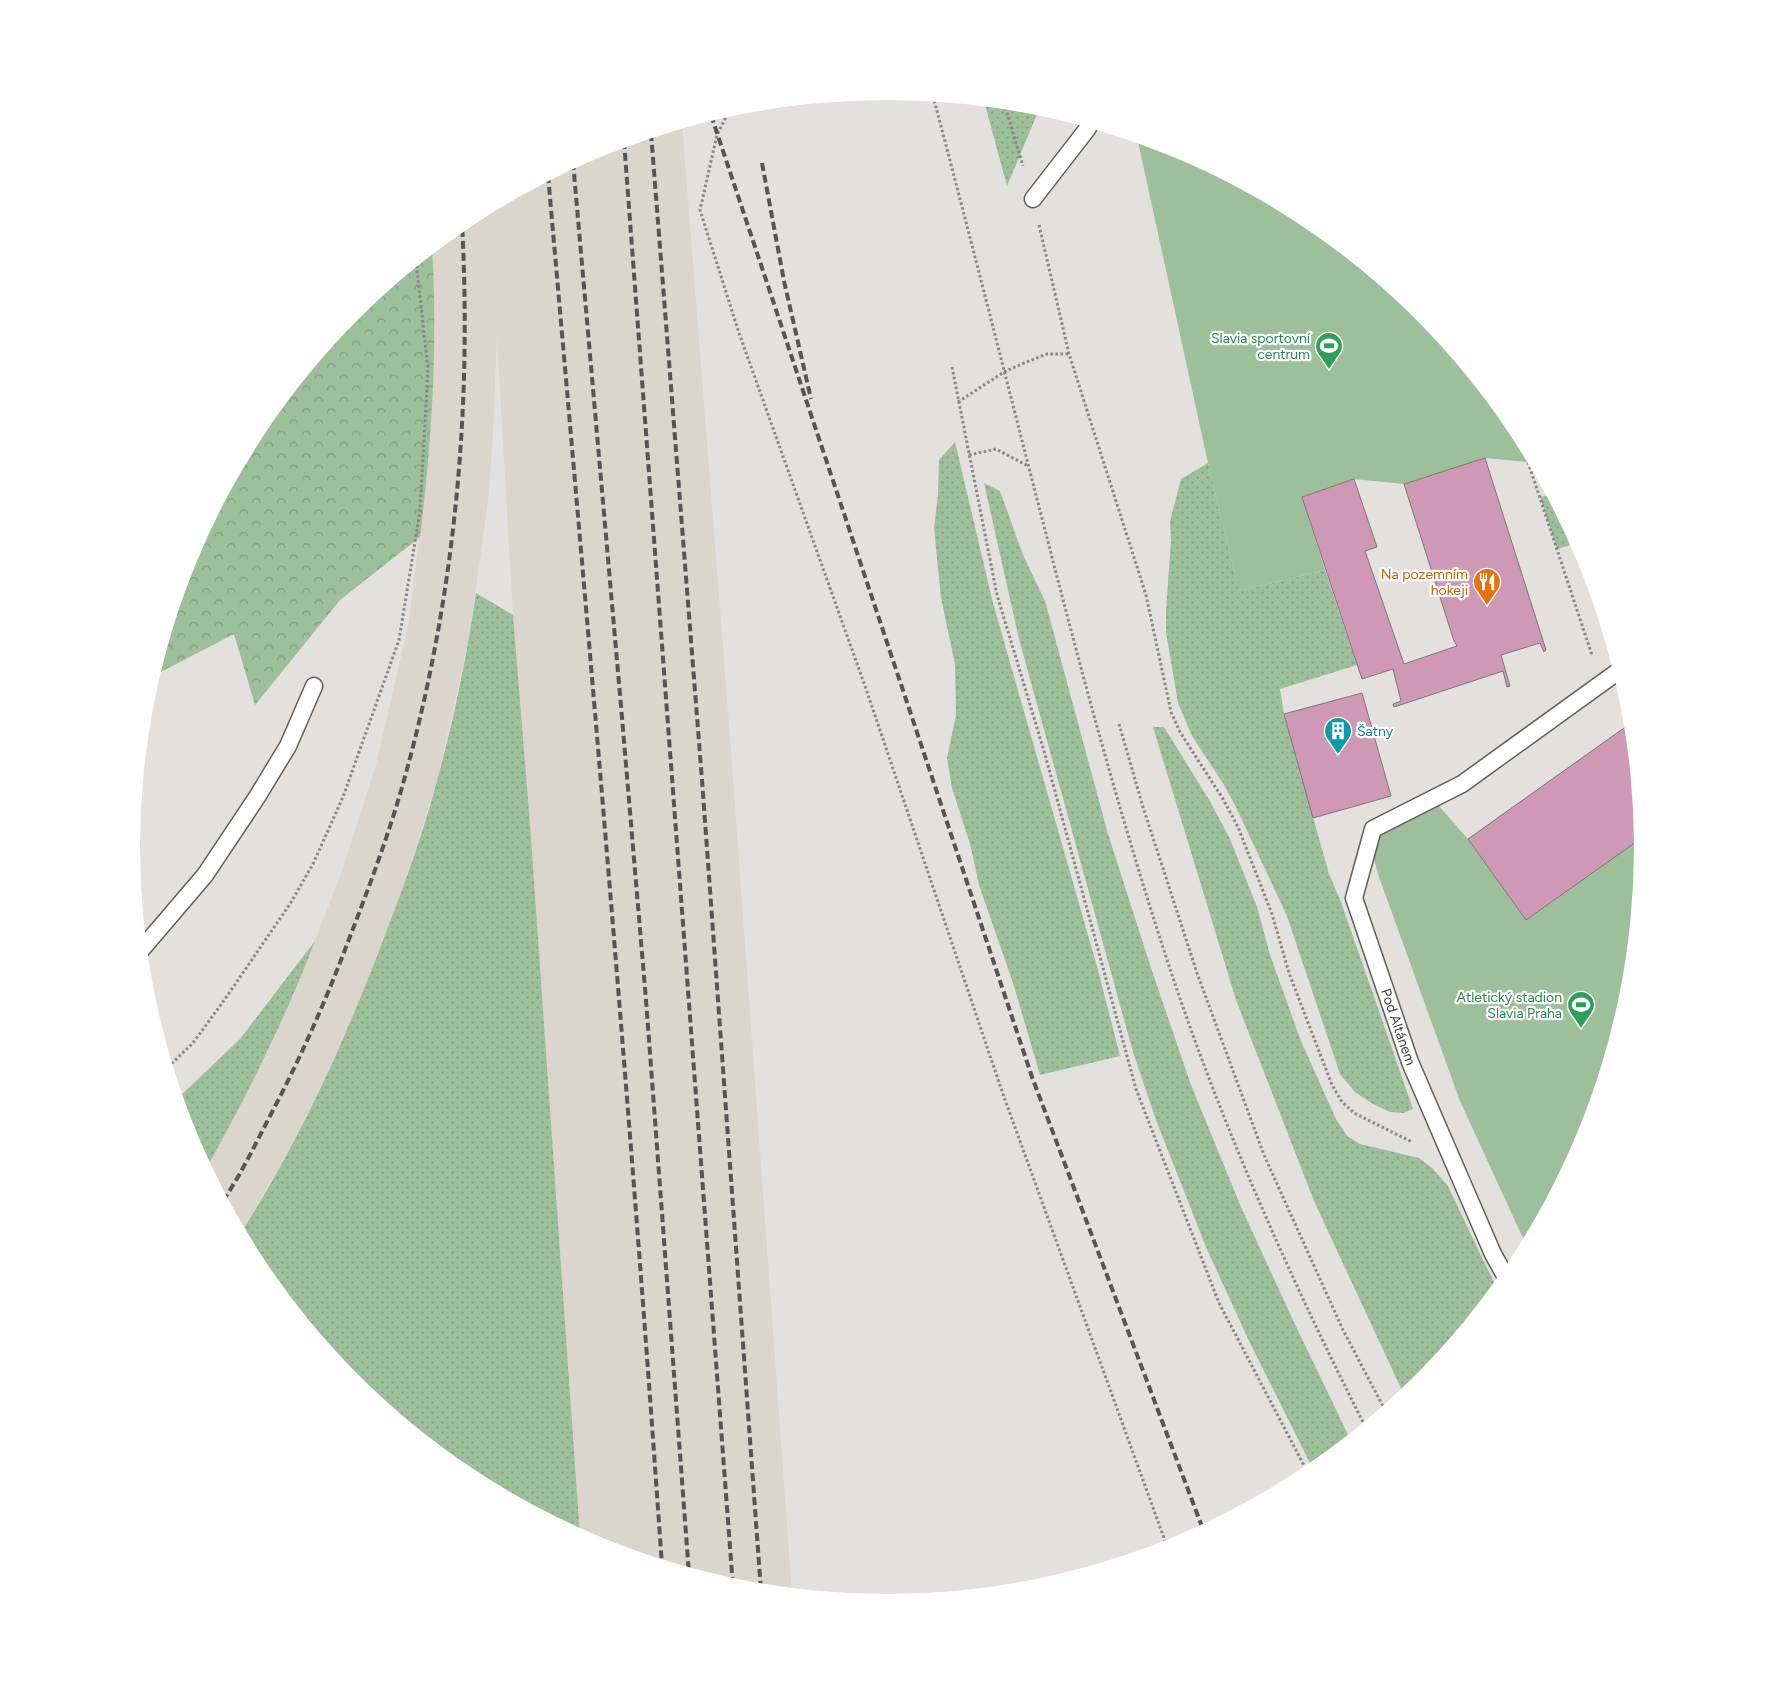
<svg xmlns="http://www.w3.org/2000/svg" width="1775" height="1695" font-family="Figtree,sans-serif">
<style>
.built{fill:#dcd5cb}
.grass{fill:url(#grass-dots)}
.forest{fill:url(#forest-crowns)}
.pitch{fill:#9dbf9a}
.building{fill:#cf99b6;stroke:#7b7779}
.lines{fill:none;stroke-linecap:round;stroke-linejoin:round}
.lane-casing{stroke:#605e5b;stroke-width:19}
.path{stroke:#888684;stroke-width:3;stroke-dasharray:2.5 2.5;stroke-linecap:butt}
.lane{stroke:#fff;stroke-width:16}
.rail{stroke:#575554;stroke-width:4;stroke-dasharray:8 4;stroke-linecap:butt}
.labels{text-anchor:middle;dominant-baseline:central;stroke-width:4.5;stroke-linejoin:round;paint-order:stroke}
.leisure-label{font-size:14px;fill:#27864d;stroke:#fff;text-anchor:end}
.food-label{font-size:14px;fill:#c56008;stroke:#fff;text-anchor:end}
.culture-label{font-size:14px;fill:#0d838f;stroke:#fff;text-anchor:start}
.street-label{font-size:14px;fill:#3d3c3b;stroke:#fff}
</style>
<defs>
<pattern id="grass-dots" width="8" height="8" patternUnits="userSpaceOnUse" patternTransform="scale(1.25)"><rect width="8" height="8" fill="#9dbf9a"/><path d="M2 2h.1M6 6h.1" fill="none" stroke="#819c7f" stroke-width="1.8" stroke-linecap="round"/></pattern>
<pattern id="forest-crowns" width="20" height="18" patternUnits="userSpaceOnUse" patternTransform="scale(1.25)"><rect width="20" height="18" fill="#9dbf9a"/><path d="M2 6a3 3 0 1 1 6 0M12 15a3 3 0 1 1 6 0" fill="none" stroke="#819c7f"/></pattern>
</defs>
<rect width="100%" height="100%" fill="#e3e0dd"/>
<polygon class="built" points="682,123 730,737 792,1594 740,1589 598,1546 580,1536 530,824 513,615 497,337 493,435 488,502 469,638 437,781 400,896 353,1017 324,1080 288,1152 240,1234 206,1169 268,1052 295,992 341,874 376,765 408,626 425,495 431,431 435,328 432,248 468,219 598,149"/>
<g class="grass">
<polygon points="984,101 1040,107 1007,186"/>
<polygon points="955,442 993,603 1098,970 1120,1056 1040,1075 1013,983 979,885 970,844 952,788 947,758 956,715 955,664 941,598 934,528 938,495 939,460"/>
<polygon points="1208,463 1239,591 1325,570 1357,665 1280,689 1284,714 1329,874 1341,902 1413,1109 1403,1113 1390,1112 1373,1104 1355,1092 1340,1074 1287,916 1236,807 1223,783 1192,736 1178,703 1166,632 1166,611 1171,540 1170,521 1181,479"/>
<polygon points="984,483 1000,491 1023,555 1045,601 1108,834 1151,968 1191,1085 1241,1207 1292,1318 1351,1441 1314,1471 1249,1341 1206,1247 1156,1120 1133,1052 1019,639"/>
<polygon points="1552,494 1578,543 1557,549 1540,497"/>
<path d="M476,593L513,615L530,824L580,1536L467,1476L353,1382L259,1267L240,1234C296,1147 340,1052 377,956C399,899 421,841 437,781C454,719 467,656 476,593Z"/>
<polygon points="1153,727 1164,727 1211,803 1230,839 1257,907 1270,955 1301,1041 1336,1119 1347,1136 1360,1144 1419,1158 1432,1168 1448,1186 1484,1262 1498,1290 1422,1382 1405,1397 1314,1201 1236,1000"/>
<path d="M315,941C285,1020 247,1095 206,1169L189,1137L177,1099L240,1039Z"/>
</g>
<path class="forest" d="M432,248C438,344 432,441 420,537L340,600L255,705L234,634L153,676L189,558L259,427L353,313Z"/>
<g class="pitch">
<polygon points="1137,137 1177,149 1308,219 1422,313 1516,428 1534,461 1528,462 1485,458 1404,484 1354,479 1302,497 1325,570 1239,591 1208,463"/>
<polygon points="1632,723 1644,848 1629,995 1586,1137 1527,1247 1460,1101 1379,877 1373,856 1376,842 1383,831 1438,805 1468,839"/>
</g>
<g class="building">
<polygon points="1485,458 1546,650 1544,652 1540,643 1501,655 1510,686 1507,687 1503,671 1394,707 1393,704 1401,701 1393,669 1362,679 1302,497 1354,479 1377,547 1365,551 1404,664 1457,646 1454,641 1404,484"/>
<polygon points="1362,693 1391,796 1313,818 1284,714"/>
<polygon points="1631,723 1643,837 1526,920 1468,839"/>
</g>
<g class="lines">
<defs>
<g id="lane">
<polyline points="1033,199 1088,128 1090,122"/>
<polyline points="141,950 205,875 257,797 288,746 314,686"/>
<polyline points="1507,1279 1493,1254 1410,1062 1354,898 1373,829 1462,784 1620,670"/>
</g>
</defs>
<use href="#lane" class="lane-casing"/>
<g class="path">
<path d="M933,96C971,239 1007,383 1044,526C1083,679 1124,831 1174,981C1226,1135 1293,1284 1366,1428"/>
<polyline points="1004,103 1023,166"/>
<polyline points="730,109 717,135 700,210 739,333 865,686 1004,1097 1168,1549"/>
<polyline points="1039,225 1069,354 1146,595 1171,712 1180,732 1223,799 1238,827 1272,914 1289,973 1332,1085 1342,1102 1354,1113 1412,1142"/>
<polyline points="952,367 997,595 1044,751 1136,1089 1219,1303 1309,1475"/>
<polyline points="958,402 1004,372 1024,363 1047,354 1069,354"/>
<polyline points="969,455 996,449 1028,466"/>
<polyline points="1528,462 1592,655"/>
<polyline points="1119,724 1143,807 1197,973 1264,1155 1343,1330 1386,1412"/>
<polyline points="168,1067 193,1043 225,999 290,904 313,864 343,797 399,640 420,511 428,369 416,261"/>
</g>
<use href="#lane" class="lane"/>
<g class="rail">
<polyline points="711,115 1032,1077 1204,1532"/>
<polyline points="651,133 702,780 761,1591"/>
<polyline points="624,141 733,1587"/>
<polyline points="573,162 621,706 646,1000 689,1574"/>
<polyline points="762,163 784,281 811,399"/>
<path d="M548,175C589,639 630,1102 662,1566"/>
<path d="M223,1201C241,1174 255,1145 270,1116C299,1061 324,1005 346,947C368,890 390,832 406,773C455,594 472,408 462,223"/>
</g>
</g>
<defs>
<symbol id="stadium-pin" viewBox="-11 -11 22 30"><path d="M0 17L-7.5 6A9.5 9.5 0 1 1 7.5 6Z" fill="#2e9e5b" stroke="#fff"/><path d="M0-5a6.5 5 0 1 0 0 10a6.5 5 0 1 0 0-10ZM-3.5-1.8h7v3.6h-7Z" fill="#fff"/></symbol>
<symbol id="restaurant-pin" viewBox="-11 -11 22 30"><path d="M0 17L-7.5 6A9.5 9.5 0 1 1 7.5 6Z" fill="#e8710a" stroke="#fff"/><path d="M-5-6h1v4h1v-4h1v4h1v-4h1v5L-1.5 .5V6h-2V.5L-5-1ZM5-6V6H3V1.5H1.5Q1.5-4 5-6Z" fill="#fff"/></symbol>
<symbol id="building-pin" viewBox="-11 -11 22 30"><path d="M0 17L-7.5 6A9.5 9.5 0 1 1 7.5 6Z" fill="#0f9aa8" stroke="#fff"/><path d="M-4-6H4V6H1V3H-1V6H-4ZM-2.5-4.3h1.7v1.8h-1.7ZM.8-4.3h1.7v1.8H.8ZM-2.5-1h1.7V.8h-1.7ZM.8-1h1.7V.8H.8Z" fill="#fff"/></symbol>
</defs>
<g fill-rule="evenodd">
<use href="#stadium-pin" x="1313" y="330" width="32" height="43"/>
<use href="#restaurant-pin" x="1471" y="566" width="32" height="43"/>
<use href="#building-pin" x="1322" y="715" width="32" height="43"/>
<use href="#stadium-pin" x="1565" y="989" width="32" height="43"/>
</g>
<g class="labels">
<g class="leisure-label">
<text x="1310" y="338">Slavia sportovní<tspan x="1310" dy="16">centrum</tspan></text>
<text x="1562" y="997">Atletický stadion<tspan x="1562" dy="16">Slavia Praha</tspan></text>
</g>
<g class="food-label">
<text x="1468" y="574">Na pozemním<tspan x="1468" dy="16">hokeji</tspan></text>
</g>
<g class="culture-label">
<text x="1357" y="731">Šatny</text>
</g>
<g class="street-label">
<text transform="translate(1398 1027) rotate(71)">Pod Altánem</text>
</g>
</g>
<path d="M0 0H1775V1695H0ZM140 847a747 747 0 1 1 1494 0a747 747 0 1 1-1494 0Z" fill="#fff" fill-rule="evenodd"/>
</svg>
